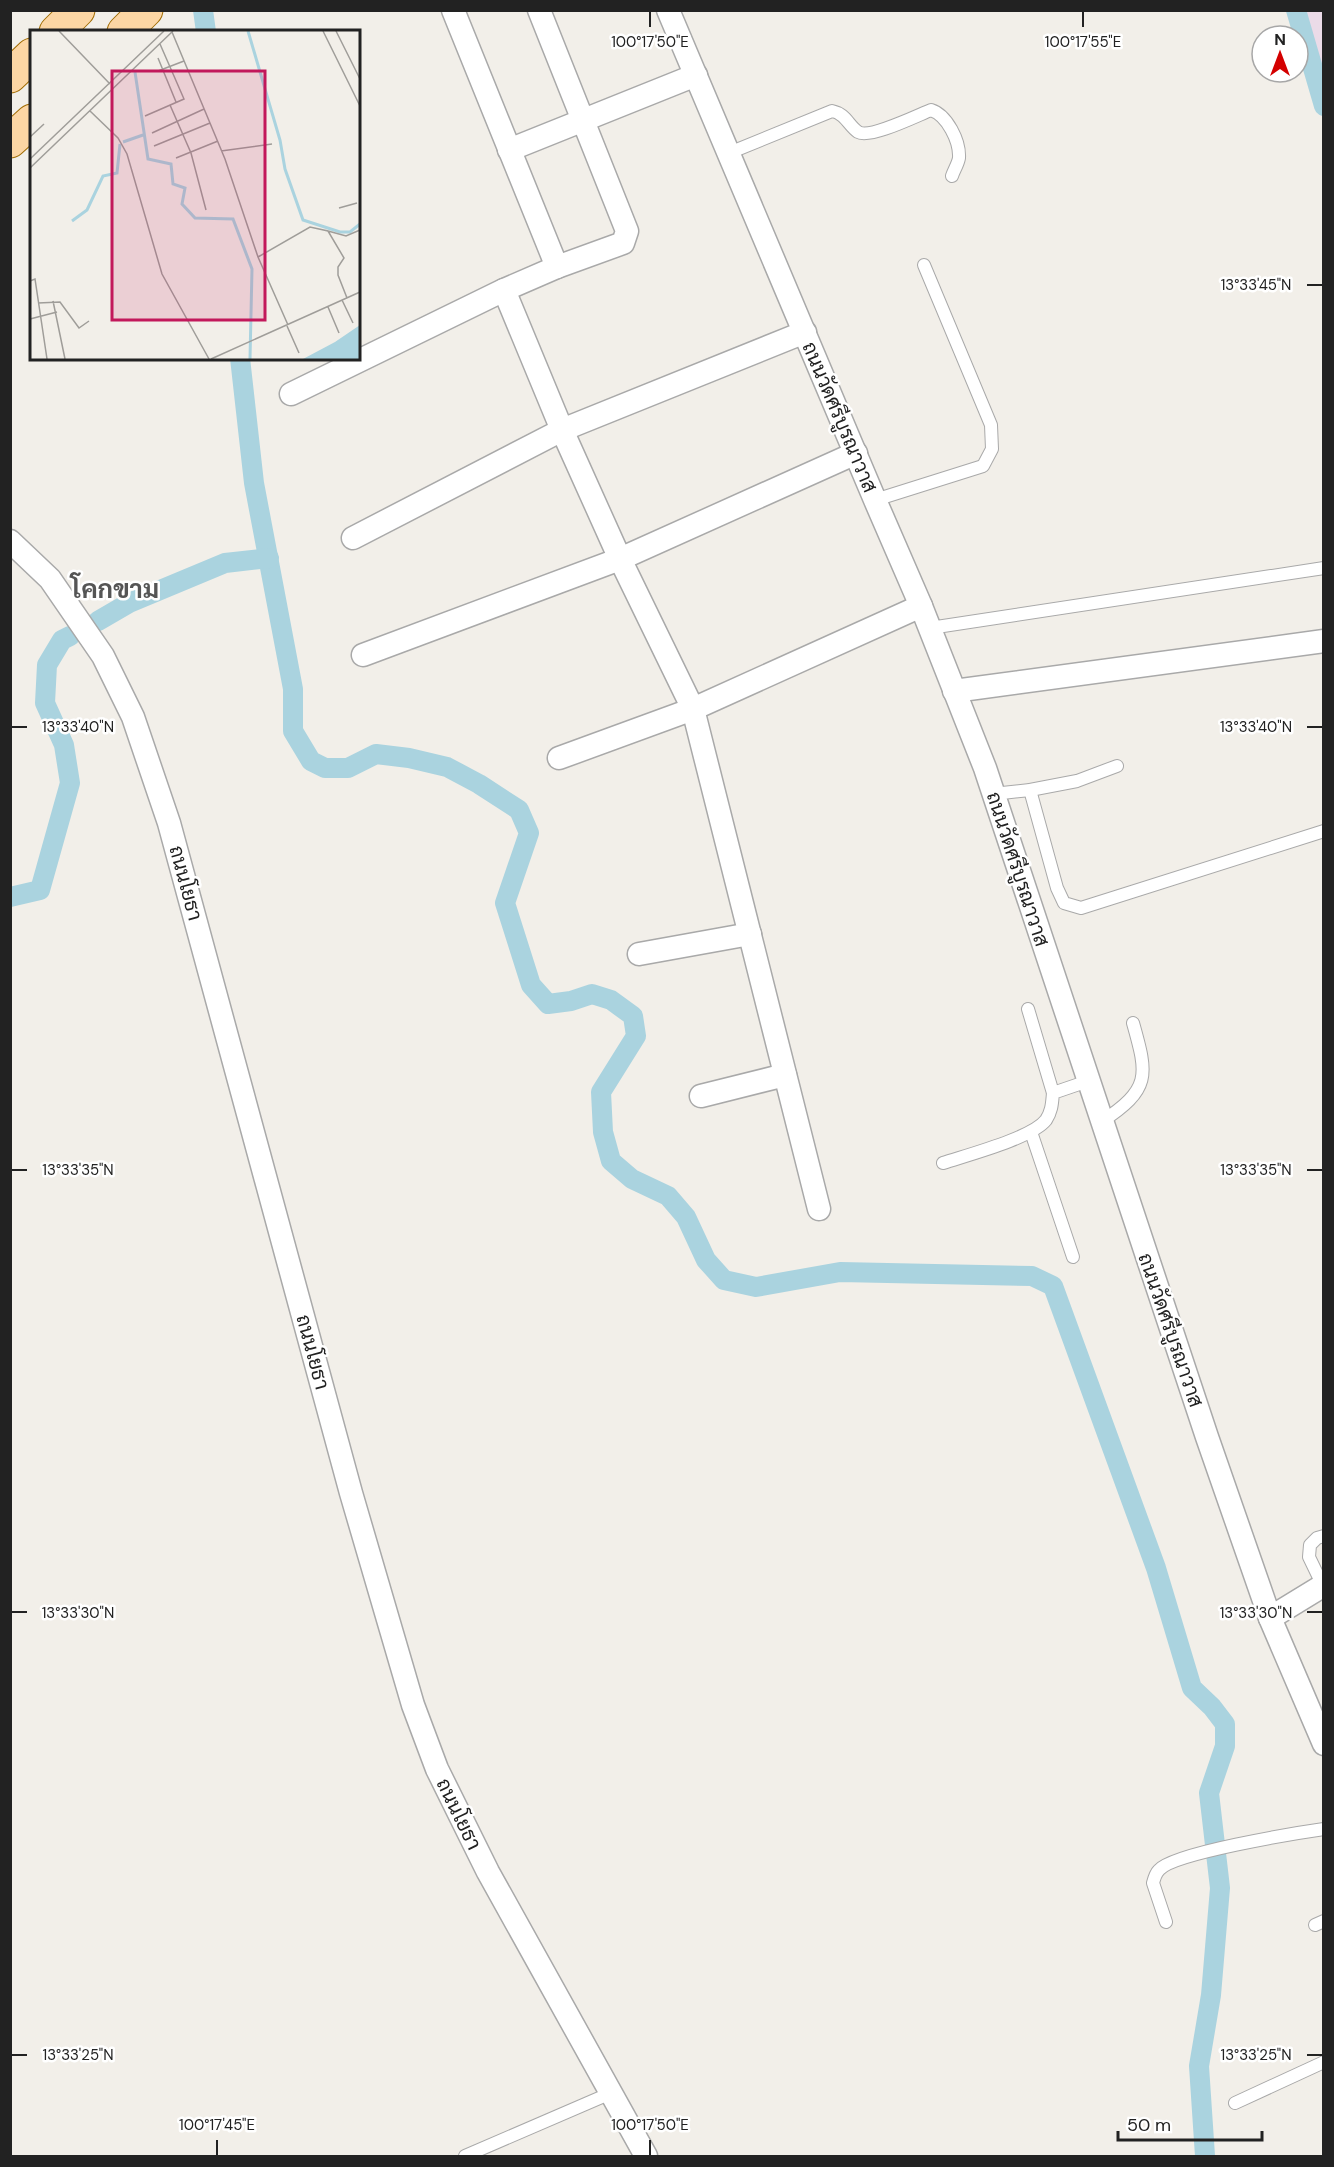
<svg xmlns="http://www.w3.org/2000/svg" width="1334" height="2167" font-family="'DM Sans',Sarabun,sans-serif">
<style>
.industrial{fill:#ebdbe8}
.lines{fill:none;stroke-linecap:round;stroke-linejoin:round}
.canal{stroke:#aad3df;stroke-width:20}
.lane-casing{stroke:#a9a9a9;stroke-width:14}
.street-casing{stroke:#a9a9a9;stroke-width:25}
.primary-casing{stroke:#a06b00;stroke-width:35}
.lane{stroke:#fff;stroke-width:12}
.street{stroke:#fff;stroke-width:22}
.primary{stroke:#fcd6a4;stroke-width:33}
.ticks{fill:none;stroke:#222;stroke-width:2}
.labels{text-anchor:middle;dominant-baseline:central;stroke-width:5;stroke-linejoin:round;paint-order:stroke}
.street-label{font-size:20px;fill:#222;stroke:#fff}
.district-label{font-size:26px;font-weight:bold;fill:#555;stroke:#fff}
.inset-river{fill:none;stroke:#aad3df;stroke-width:3}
.inset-road{fill:none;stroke:#9f9d99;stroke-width:1.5}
.view{fill:#c2185b;fill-opacity:0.15;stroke:#c2185b;stroke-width:3}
.inset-edge{fill:none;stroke:#222;stroke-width:3}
.ticks-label{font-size:15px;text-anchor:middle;fill:#222;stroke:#fff;stroke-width:5;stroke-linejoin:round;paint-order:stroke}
</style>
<rect width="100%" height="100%" fill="#f2efe9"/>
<polygon class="industrial" points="1306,11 1323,11 1323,73"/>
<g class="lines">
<g class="canal">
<polyline points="203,10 206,32"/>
<polyline points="1296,10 1324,106"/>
<polyline points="240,358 254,483 293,689 293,731 311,761 325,768 348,768 376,754 409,758 447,767 479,784 519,810 529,833 505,903 531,985 548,1004 571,1001 592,994 611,1000 633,1016 636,1036 601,1092 603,1132 611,1161 632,1179 668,1196 686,1217 706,1260 724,1280 756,1287 840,1272 1032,1276 1053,1286 1156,1568 1192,1688 1212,1707 1225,1724 1225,1746 1209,1793 1220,1888 1211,1995 1199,2066 1205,2156"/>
<polyline points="98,621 129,603 225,563 269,558"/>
<polyline points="10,897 40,890 70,783 64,745 45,703 47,665 62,640 70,636"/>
</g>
<defs>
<g id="lane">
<path d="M729,153L832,111C846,114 848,125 858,132C870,139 918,115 931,110C947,115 960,141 959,158C958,164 954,170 952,176"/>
<polyline points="875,500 983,466 992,449 991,425 924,265"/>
<polyline points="930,628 1324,568"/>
<polyline points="1030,790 1057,888 1064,903 1081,908 1324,831"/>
<polyline points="993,794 1030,790 1077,781 1117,766"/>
<polyline points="1028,1009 1053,1093"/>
<path d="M1101,1122C1151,1089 1148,1076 1133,1023"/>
<polyline points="1031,1132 1073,1257"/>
<path d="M943,1163C967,1155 1032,1138 1046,1120C1052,1111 1052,1103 1053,1093L1088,1081"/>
<polyline points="1323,1586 1309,1557 1310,1545 1317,1538 1324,1536"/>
<path d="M1166,1922L1153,1883C1154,1879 1156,1873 1159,1870C1173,1853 1296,1833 1324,1829"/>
<polyline points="1315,1925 1324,1921"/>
<polyline points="1235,2103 1324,2062"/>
<polyline points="465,2156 611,2093"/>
</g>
<g id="street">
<polyline points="453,10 557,267"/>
<polyline points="668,10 875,500 921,606 985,768 1207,1437 1270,1618 1324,1744"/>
<polyline points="509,150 696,75"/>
<polyline points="504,290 562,430 620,559 693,709 819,1209"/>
<polyline points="291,394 504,290 557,267 623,243 627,231 539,10"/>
<polyline points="353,538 562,430 805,332"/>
<polyline points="10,541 50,579 103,656 133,717 169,823 351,1493 413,1705 437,1769 488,1872 646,2156"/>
<polyline points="363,655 620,559 856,453"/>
<polyline points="954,691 1324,641"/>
<polyline points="559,758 693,709 921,606"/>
<polyline points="639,954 750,934"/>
<polyline points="701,1096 785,1075"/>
<polyline points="1270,1618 1324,1585"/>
</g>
<g id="primary">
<polyline points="56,32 78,10"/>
<polyline points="124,32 146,10"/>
<polyline points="10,76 32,55"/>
<polyline points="10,141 32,121"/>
</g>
</defs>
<use href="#lane" class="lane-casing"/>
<use href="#street" class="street-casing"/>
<use href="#primary" class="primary-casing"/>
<use href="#lane" class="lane"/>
<use href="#street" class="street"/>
<use href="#primary" class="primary"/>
</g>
<path class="ticks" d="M650,12V27M1083,12V27M1307,285H1322M12,727H27M1307,727H1322M12,1170H27M1307,1170H1322M12,1612H27M1307,1612H1322M12,2055H27M1307,2055H1322M217,2140V2155M650,2140V2155"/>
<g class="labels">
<g class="street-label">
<text transform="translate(840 417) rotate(67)">ถนนวัดศรีบูรณาวาส</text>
<text transform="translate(1018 869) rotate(72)">ถนนวัดศรีบูรณาวาส</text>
<text transform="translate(186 883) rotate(75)">ถนนโยธา</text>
<text transform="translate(1171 1330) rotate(71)">ถนนวัดศรีบูรณาวาส</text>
<text transform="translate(313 1352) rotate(75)">ถนนโยธา</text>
<text transform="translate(459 1814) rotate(64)">ถนนโยธา</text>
</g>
<g class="district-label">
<text x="115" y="589">โคกขาม</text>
</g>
</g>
<g transform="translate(30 30)">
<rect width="330" height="330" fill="#f2efe9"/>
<path d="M330,295V329H273L305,312Z" fill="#aad3df"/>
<path class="inset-river" d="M218,1L250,110L255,139L273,190L310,202H320L330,194M105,42L118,129L141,134L143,154L155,158L152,174L165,188L203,189L222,239L220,329M93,112L113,105M42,191L57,180L73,146L87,143L90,114"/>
<path class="inset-road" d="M29,1L80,54M293,1L330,76M306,1L330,49M142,2L195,129L228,227L258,295M128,28L146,72M128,41L154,31M140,75L161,123L176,180M60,81L88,108L97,124L132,244L179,329M115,86L154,69L130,14M122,103L174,79M0,107L14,94M124,116L180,93M191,121L242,114M146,128L188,111M0,129L134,1M0,138L143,1M309,178L327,173M298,201L316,206L330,200M228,227L280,197L298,201L314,228L308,237V245L317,268M0,251L5,249L17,329M312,270L323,293M23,271L35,329M8,273L30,272L49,298L59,291M298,277L309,303M0,289L27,282M257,296L269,323M181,329L330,262"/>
<path class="view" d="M82,41H235V290H82Z"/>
<rect width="330" height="330" class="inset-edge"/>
</g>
<g class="ticks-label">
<text x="650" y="47">100°17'50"E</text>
<text x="1083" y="47">100°17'55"E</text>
<text x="1256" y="290">13°33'45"N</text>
<text x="78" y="732">13°33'40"N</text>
<text x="1256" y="732">13°33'40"N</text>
<text x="78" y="1175">13°33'35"N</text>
<text x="1256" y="1175">13°33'35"N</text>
<text x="78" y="1618">13°33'30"N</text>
<text x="1256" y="1618">13°33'30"N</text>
<text x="78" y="2060">13°33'25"N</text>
<text x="1256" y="2060">13°33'25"N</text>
<text x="217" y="2130">100°17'45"E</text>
<text x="650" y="2130">100°17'50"E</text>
</g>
<rect width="1334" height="2167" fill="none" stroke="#222222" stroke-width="24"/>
<g transform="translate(1280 54)"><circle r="28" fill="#ffffff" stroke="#a7a7a7" stroke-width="1.5"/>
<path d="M0-4.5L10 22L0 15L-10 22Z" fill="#d40000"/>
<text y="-9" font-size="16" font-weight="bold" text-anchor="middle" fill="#222222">N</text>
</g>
<path d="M1118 2131v9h144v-9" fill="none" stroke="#222222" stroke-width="3"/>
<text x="1127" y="2131" font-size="18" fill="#222222" stroke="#ffffff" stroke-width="4.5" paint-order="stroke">50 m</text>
</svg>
